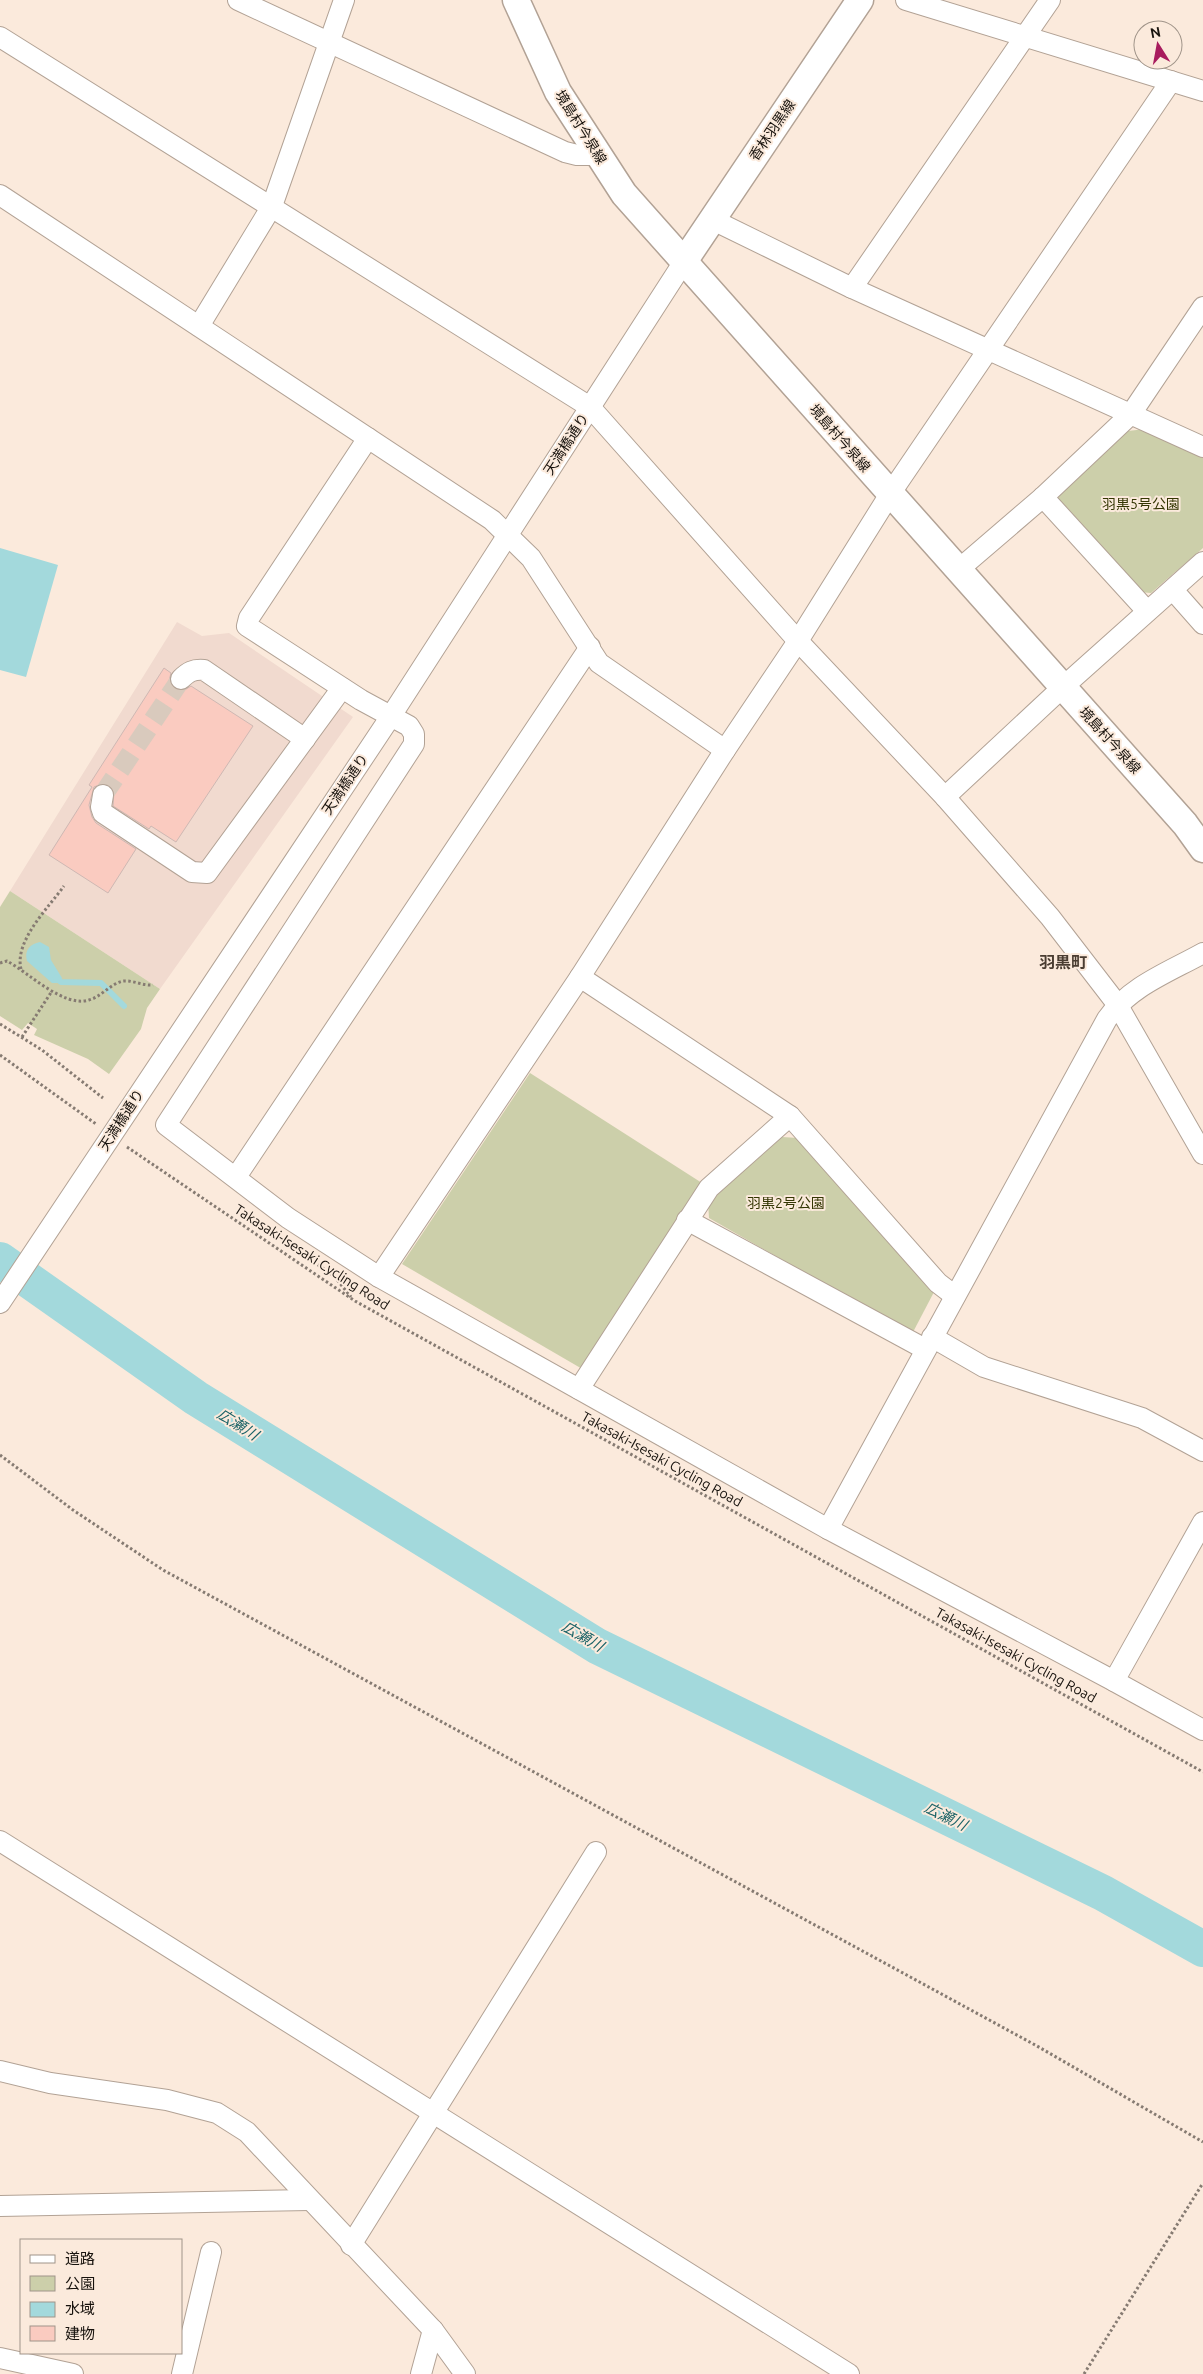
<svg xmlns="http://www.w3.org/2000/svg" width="1203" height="2374" font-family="Ubuntu,'Noto Sans JP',sans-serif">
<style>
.industrial{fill:#f1dacf}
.green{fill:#cccfaa}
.water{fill:#a3d9dc}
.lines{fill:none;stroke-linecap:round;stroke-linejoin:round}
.stream{stroke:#a3d9dc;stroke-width:6}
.river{stroke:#a3d9dc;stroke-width:36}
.building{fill:#facbc0;stroke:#ceb8b3}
.minor-tunnel{stroke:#d9cabd;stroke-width:20;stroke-dasharray:20 10;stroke-linecap:butt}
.minor-casing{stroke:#b2a295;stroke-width:22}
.major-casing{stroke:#b2a295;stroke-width:29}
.path{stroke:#867b72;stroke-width:3;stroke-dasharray:2.5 2.5;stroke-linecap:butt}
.minor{stroke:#fff;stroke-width:20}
.major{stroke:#fff;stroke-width:26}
.labels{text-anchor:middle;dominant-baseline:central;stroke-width:4;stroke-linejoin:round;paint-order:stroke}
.street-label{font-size:14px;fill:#17120d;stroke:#fbeadc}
.park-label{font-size:14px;fill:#343603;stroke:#fbeadc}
.water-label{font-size:15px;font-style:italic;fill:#1b6367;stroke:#fbeadc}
.quarter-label{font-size:16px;font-weight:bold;fill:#4a3d32;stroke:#fbeadc}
</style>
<rect width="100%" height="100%" fill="#fbeadc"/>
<polygon class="industrial" points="177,622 202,636 229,633 353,717 160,989 10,891"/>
<g class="green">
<polygon points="1145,429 1203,456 1203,548 1151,593 1139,592 1060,506 1058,496 1128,431"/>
<polygon points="10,891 160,989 147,1008 141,1029 109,1074 88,1059 34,1035 37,1029 28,1023 22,1030 0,1016 0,907"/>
<polygon points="530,1073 702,1183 584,1370 402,1264"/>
<polygon points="782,1137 798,1138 934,1292 912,1334 709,1218 708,1201"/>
</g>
<g class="water">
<polygon points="0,548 58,565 26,677 0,670"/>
<path d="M40,942L49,947L51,960L62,978L60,983H52L27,961C24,950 30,944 40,942Z"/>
</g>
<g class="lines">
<polyline class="stream" points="56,978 61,982 101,983 124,1006"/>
<polyline class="river" points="0,1260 196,1398 597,1646 1103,1893 1203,1949"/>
</g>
<polygon class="building" points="164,668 171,673 169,681 173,688 183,691 191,686 253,726 176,842 151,826 149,829 113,806 114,791 110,786 104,783 94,787 89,805 92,817 96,823 136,849 108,893 49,855 92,787 89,785"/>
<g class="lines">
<polyline class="minor-tunnel" points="103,795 181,679"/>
<defs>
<g id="minor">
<polyline points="238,0 565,152 577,155 598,155"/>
<polyline points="906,0 1203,91"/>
<polyline points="0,37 590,407 798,641 945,797 1050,917 1117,1004 1203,1154"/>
<polyline points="0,195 492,520 531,558 599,663 725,750"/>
<polyline points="711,219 852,288 1203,447"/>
<polyline points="852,288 1050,0"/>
<polyline points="199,326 272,206 344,0"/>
<polyline points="368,438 249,618 247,626 361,700 409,726 414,734 414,744 166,1125 288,1218 379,1277 828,1529 1114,1681"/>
<polyline points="1043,497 1147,611"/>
<polyline points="958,570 1043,497 1131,414 1203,307"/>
<polyline points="1173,590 1203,624"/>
<path d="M181,679C188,672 193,669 204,670L305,739"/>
<polyline points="103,795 101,807 103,813 192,872 207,873 342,688"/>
<polyline points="945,797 1063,687 1203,562"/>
<polyline points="580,977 790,1116 938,1283 955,1296"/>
<polyline points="236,1177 590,647"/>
<polyline points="687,1220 925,1349"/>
<polyline points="379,1277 580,977 725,750 798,641 890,494 1171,81"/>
<polyline points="0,1303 391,716 685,260"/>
<polyline points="932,1337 984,1367 1142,1418 1203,1451"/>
<polyline points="579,1389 709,1188 790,1116"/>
<polyline points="1203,1522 1114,1681 1203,1730"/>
<path d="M828,1529L1107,1019C1130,986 1169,972 1203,953"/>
<polyline points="0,1841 849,2374"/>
<polyline points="0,2071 50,2083 167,2100 217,2113 247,2132 433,2330 465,2374"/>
<polyline points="0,2206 309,2200"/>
<polyline points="351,2245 596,1852"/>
<polyline points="0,2358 73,2374"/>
<polyline points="182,2374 211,2252"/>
<polyline points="421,2374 433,2330"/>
</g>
<g id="major">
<polyline points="516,0 558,92 624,194 1185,824 1203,849"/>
<polyline points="685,260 860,0"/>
</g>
</defs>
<use href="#minor" class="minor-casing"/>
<use href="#major" class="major-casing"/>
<g class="path">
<path d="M0,963L7,961C29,973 64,1008 89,1000C101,997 110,984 123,981C133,980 143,986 153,985"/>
<path d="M21,969C14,941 49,907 64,886"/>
<polyline points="0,1024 42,1050 103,1098"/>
<polyline points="22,1037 52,991"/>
<polyline points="0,1055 96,1124"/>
<polyline points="127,1147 355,1301 1203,1772"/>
<polyline points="285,1242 334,1276 351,1297"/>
<polyline points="0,1455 73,1510 163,1570 1037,2046 1203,2142"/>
<polyline points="1084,2374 1203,2183"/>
</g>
<use href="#minor" class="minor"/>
<use href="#major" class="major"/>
</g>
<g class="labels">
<g class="street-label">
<text transform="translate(581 127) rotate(58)">境島村今泉線</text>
<text transform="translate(772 130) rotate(-56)">香林羽黒線</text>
<text transform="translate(840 438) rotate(49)">境島村今泉線</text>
<text transform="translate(566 444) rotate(-57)">天満橋通り</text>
<text transform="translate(1110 740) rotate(48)">境島村今泉線</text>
<text transform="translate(345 784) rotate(-56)">天満橋通り</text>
<text transform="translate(121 1120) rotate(-57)">天満橋通り</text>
<text transform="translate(312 1257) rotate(33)">Takasaki-Isesaki Cycling Road</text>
<text transform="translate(662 1459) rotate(29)">Takasaki-Isesaki Cycling Road</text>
<text transform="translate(1016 1655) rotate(29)">Takasaki-Isesaki Cycling Road</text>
</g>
<g class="park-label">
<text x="1141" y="504">羽黒5号公園</text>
<text x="786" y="1203">羽黒2号公園</text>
</g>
<g class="water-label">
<text transform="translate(238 1424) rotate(32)">広瀬川</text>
<text transform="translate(583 1636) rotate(30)">広瀬川</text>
<text transform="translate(946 1816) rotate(26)">広瀬川</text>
</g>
<g class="quarter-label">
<text x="1063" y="962">羽黒町</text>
</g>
</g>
<rect x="20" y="2239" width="162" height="115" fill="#fbeadc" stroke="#a09489"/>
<rect x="30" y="2255" width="25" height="8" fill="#ffffff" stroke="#a09489"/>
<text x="65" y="2264" font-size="15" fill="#17120d">道路</text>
<rect x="30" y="2276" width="25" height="15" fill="#cccfaa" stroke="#a09489"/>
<text x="65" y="2289" font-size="15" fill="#17120d">公園</text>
<rect x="30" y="2302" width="25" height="15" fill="#a3d9dc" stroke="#a09489"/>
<text x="65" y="2314" font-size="15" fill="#17120d">水域</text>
<rect x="30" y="2326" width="25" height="15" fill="#facbc0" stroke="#a09489"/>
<text x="65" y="2339" font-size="15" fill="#17120d">建物</text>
<g transform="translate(1158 45) rotate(349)"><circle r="24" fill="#fbeadc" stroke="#a09489"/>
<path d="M0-4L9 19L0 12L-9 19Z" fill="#a81c5e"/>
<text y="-8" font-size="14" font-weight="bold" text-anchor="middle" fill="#17120d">N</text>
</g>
</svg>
